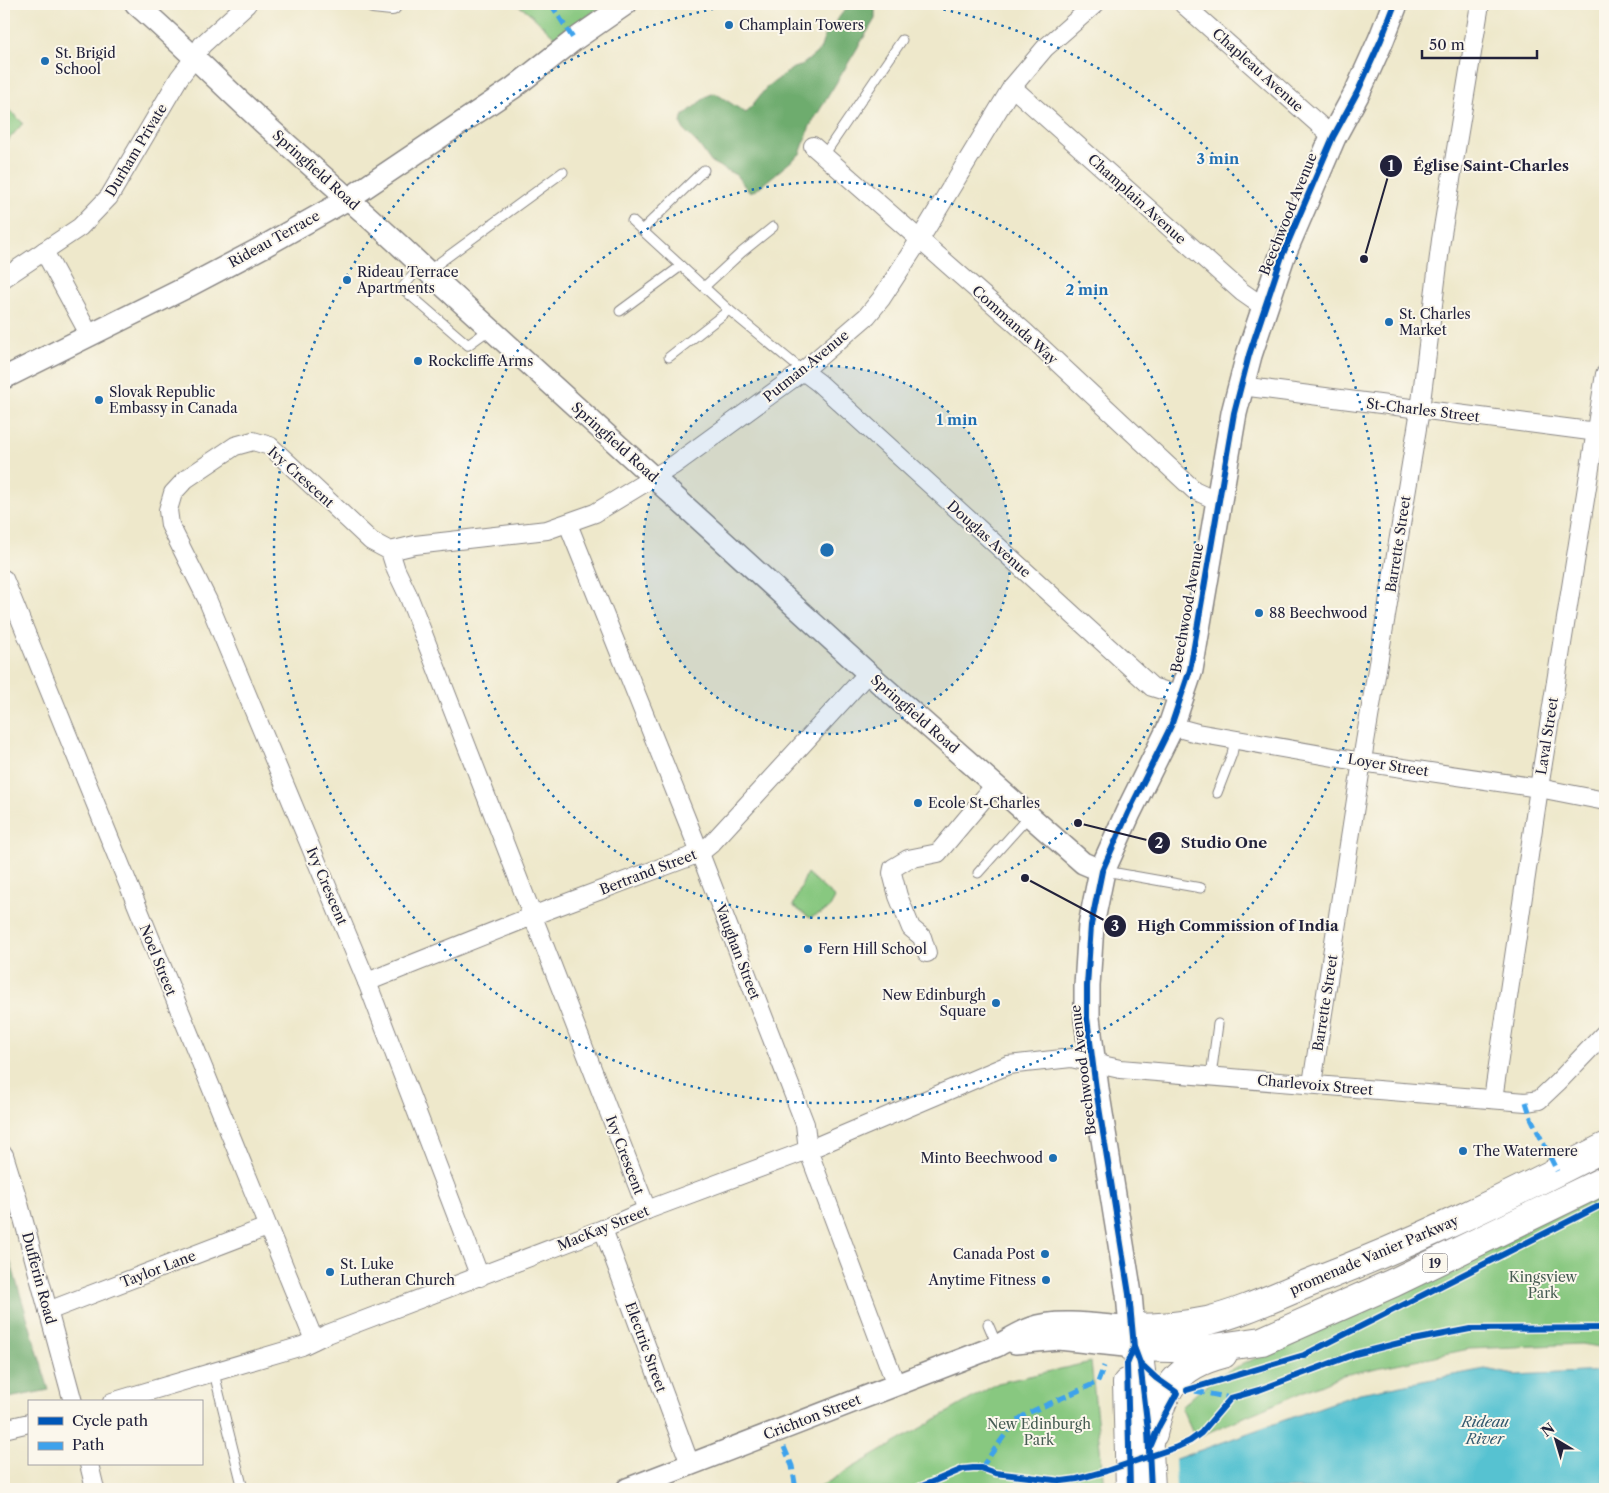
<svg xmlns="http://www.w3.org/2000/svg" width="1609" height="1493" font-family="'Libre Caslon Text',serif">
<style>
.green{fill:#88c880;stroke:#55755e}
.forest{fill:#6eac6e;stroke:#486754}
.water{fill:#57c2d1;stroke:#3c7286}
.pier{fill:#eee8cb}
.lines{fill:none;stroke-linecap:round;stroke-linejoin:round}
.service-casing{stroke:#888583;stroke-width:11}
.minor-casing{stroke:#888583;stroke-width:20}
.tertiary-casing{stroke:#888583;stroke-width:24}
.secondary-casing{stroke:#888583;stroke-width:28}
.primary-casing{stroke:#888583;stroke-width:30}
.service{stroke:#fff;stroke-width:9}
.minor{stroke:#fff;stroke-width:18}
.tertiary{stroke:#fff;stroke-width:21}
.secondary{stroke:#fff;stroke-width:25}
.primary{stroke:#fff;stroke-width:28}
.quiet{stroke:#3ea2ec;stroke-width:5;stroke-dasharray:10 5;stroke-linecap:butt}
.cycleway-casing{stroke:#fbf7ec;stroke-width:9}
.cycleway{stroke:#0057b8;stroke-width:6}
.ring{fill:none;stroke:#1f6fb2;stroke-width:2.5;stroke-dasharray:2.5 5}
.poi-dot{fill:#1f6fb2;stroke:#fbf7ec;stroke-width:2}
.labels{text-anchor:middle;dominant-baseline:central;stroke-width:4;stroke-linejoin:round;paint-order:stroke}
.shield{fill:#fbf7ec;stroke:#636270;stroke-width:1}
.shield-label{font-size:12px;font-weight:bold;fill:#22223b}
.poi-label{font-size:14px;fill:#22223b;stroke:#fbf7ec;text-anchor:start}
.street-label{font-size:14px;fill:#22223b;stroke:#fbf7ec}
.park-label{font-size:14px;fill:#465c53;stroke:#fbf7ec}
.water-label{font-size:15px;font-style:italic;fill:#355a70;stroke:#fbf7ec}
.centre{fill:#1f6fb2;stroke:#fbf7ec;stroke-width:2.5}
.ring-label{font-size:15px;text-anchor:middle;font-weight:bold;fill:#1f6fb2;stroke:#fbf7ec;stroke-width:4;stroke-linejoin:round;paint-order:stroke}
.leader{fill:none;stroke:#22223b;stroke-width:2}
.callout-dot{fill:#22223b;stroke:#fbf7ec;stroke-width:2}
.mark-label{font-size:15px;text-anchor:middle;font-weight:bold;fill:#fff}
.callout-label{font-size:15px;text-anchor:middle;font-weight:bold;fill:#22223b;stroke:#fbf7ec;stroke-width:4;stroke-linejoin:round;paint-order:stroke}
</style>
<rect width="100%" height="100%" fill="#fbf7ec"/>
<filter id="ink" filterUnits="userSpaceOnUse"><feTurbulence type="fractalNoise" baseFrequency=".02" numOctaves="2"/><feDisplacementMap in="SourceGraphic" scale="10" xChannelSelector="R" yChannelSelector="G"/><feConvolveMatrix kernelMatrix="1 2 1 2 8 2 1 2 1" color-interpolation-filters="sRGB"/></filter>
<filter id="wash" filterUnits="userSpaceOnUse"><feTurbulence type="fractalNoise" baseFrequency=".0096" numOctaves="4" result="noise"/><feDisplacementMap in="SourceGraphic" scale="20" xChannelSelector="R" yChannelSelector="G"/><feGaussianBlur stdDeviation="1.12" result="paint"/><feColorMatrix in="noise" values="0 0 0 0 0 0 0 0 0 0 0 0 0 0 0 0 0 1.4 0 .05"/><feComposite in="paint" operator="in"/></filter>
<g filter="url(#wash)">
<rect width="100%" height="100%" fill="#eee8cb"/>
<g class="green">
<polygon points="515,4 604,4 557,39 526,10"/>
<polygon points="4,105 23,123 4,145"/>
<polygon points="807,873 835,898 829,909 810,918 793,906"/>
<polygon points="1605,1185 1605,1348 1581,1344 1469,1349 1343,1375 1195,1438 1181,1407 1215,1377 1428,1278"/>
<polygon points="1091,1362 1104,1486 1092,1489 816,1489 998,1383"/>
</g>
<g class="forest">
<polygon points="854,4 875,4 875,19 810,126 800,154 756,190 749,192 736,175 711,162 699,145 684,130 681,124 682,117 707,96 715,93 746,113 766,88 793,68 801,66 820,50 825,35 844,11"/>
<polygon points="4,1240 49,1390 4,1399"/>
</g>
<polygon class="water" points="1485,1369 1515,1375 1605,1371 1605,1489 1092,1489 1360,1393"/>
<polygon class="pier" points="1175,1457 1176,1489 1107,1489 1106,1482"/>
</g>
<g filter="url(#ink)">
<g class="lines">
<defs>
<g id="service">
<polyline points="824,155 902,40"/>
<polyline points="632,221 729,310 803,371"/>
<polyline points="642,230 704,170"/>
<polyline points="421,266 402,288 468,345 490,329"/>
<polyline points="428,271 563,172"/>
<polyline points="704,287 742,252 773,227"/>
<polyline points="620,311 681,266"/>
<polyline points="669,357 729,310"/>
<polyline points="1217,793 1232,754 1235,739"/>
<polyline points="1105,871 1201,888"/>
<polyline points="978,873 1029,816"/>
<polyline points="1211,1076 1218,1024"/>
<polyline points="988,1324 997,1345"/>
<polyline points="214,1373 243,1489"/>
</g>
<g id="minor">
<polyline points="373,4 392,6"/>
<polyline points="1183,4 1333,137"/>
<polyline points="1012,87 1242,292 1265,308"/>
<polyline points="813,146 1025,332 1194,490 1218,501"/>
<polyline points="44,251 89,334"/>
<polyline points="4,278 80,227 109,197 179,78 195,57 202,45 247,4"/>
<polyline points="803,371 819,383 1152,687 1181,696"/>
<polyline points="1241,386 1605,433"/>
<polyline points="568,524 694,838 805,1124 808,1150 896,1385"/>
<polyline points="390,551 415,545 547,530 595,513 674,465 803,371 867,316 881,299 920,239 1012,87 1045,48 1095,4"/>
<polyline points="4,579 314,1340"/>
<polyline points="1171,726 1197,733 1362,762 1539,788 1605,801"/>
<polyline points="927,953 922,937 911,928 898,896 892,873 893,868 908,859 938,853 995,785"/>
<polyline points="367,982 545,911 700,853 711,844 868,673"/>
<polyline points="1312,1084 1364,748 1420,410 1441,240 1480,4"/>
<polyline points="1493,1099 1539,788 1605,374"/>
<polyline points="4,1155 18,1200 73,1402"/>
<polyline points="603,1229 690,1464"/>
<polyline points="480,1277 367,982 208,601 170,525 168,510 173,493 186,479 235,446 253,441 270,446 371,541 390,551 396,570 408,595 647,1210"/>
<polyline points="48,1311 267,1227"/>
<polyline points="112,1402 302,1346 325,1335 603,1229 647,1210 808,1150 1008,1065 1071,1058 1120,1069 1526,1102 1539,1100 1558,1082 1605,1033"/>
<polyline points="4,1429 29,1423"/>
<polyline points="89,1464 95,1489"/>
</g>
<g id="tertiary">
<path d="M136,4C182,44 224,87 269,128C322,176 376,222 427,271L868,673L1083,863L1102,871"/>
<polyline points="4,378 185,288 261,248 348,199 513,88 574,40 626,4"/>
<polyline points="1015,1343 1059,1339 1134,1347"/>
<path d="M627,1489L997,1346C1008,1340 1020,1332 1032,1328C1057,1318 1105,1326 1132,1328"/>
</g>
<polyline id="secondary" points="1132,1328 1129,1294 1096,1089 1087,1018 1087,986 1091,925 1102,871 1128,813 1171,726 1190,670 1234,413 1249,355 1282,256 1333,137 1358,91 1381,40 1395,4"/>
<g id="primary">
<polyline points="1134,1347 1207,1349 1262,1341 1393,1283 1605,1180"/>
<polyline points="1127,1383 1130,1489"/>
<path d="M1153,1434C1163,1389 1176,1366 1223,1354"/>
<path d="M1151,1489L1148,1430L1140,1363L1134,1347L1132,1328C1157,1328 1183,1326 1207,1321C1244,1312 1278,1295 1314,1281C1414,1243 1510,1196 1605,1147"/>
</g>
</defs>
<use href="#service" class="service-casing"/>
<use href="#minor" class="minor-casing"/>
<use href="#tertiary" class="tertiary-casing"/>
<use href="#secondary" class="secondary-casing"/>
<use href="#primary" class="primary-casing"/>
<use href="#service" class="service"/>
<use href="#minor" class="minor"/>
<use href="#tertiary" class="tertiary"/>
<use href="#secondary" class="secondary"/>
<use href="#primary" class="primary"/>
<g class="quiet">
<polyline points="551,4 574,40"/>
<polyline points="1526,1102 1531,1118 1557,1171"/>
<polyline points="1195,1391 1231,1398"/>
<polyline points="784,1447 792,1466 796,1489"/>
<polyline points="981,1468 1010,1428 1019,1419 1028,1413 1098,1382 1104,1366"/>
</g>
<defs>
<g id="cycleway">
<polyline points="1140,1363 1156,1378 1176,1392 1177,1393 1159,1426 1151,1445"/>
<polyline points="1187,1390 1304,1355 1605,1203"/>
<polyline points="915,1489 963,1469 973,1468 981,1468 995,1473 1062,1481 1077,1479 1106,1471 1177,1447 1190,1441 1201,1433 1231,1398 1259,1390 1355,1354 1403,1342 1470,1329 1605,1328"/>
<polyline points="1130,1489 1127,1364 1134,1347"/>
<polyline points="1151,1489 1148,1430 1140,1363 1134,1347 1129,1294 1096,1089 1087,1018 1087,986 1091,925 1102,871 1128,813 1171,726 1190,670 1234,413 1249,355 1282,256 1333,137 1358,91 1381,40 1395,4"/>
</g>
</defs>
<use href="#cycleway" class="cycleway-casing"/>
<use href="#cycleway" class="cycleway"/>
</g>
</g>
<circle cx="827" cy="550" r="184" fill="#1f6fb2" fill-opacity=".12"/>
<g class="ring">
<circle cx="827" cy="550" r="184"/>
<circle cx="827" cy="550" r="368"/>
<path d="M914 4A553 553 0 1 1 740 4"/>
</g>
<g class="poi-dot">
<circle cx="729" cy="25" r="5"/>
<circle cx="45" cy="61" r="5"/>
<circle cx="347" cy="280" r="5"/>
<circle cx="1389" cy="322" r="5"/>
<circle cx="418" cy="361" r="5"/>
<circle cx="99" cy="400" r="5"/>
<circle cx="1259" cy="613" r="5"/>
<circle cx="918" cy="803" r="5"/>
<circle cx="808" cy="949" r="5"/>
<circle cx="996" cy="1003" r="5"/>
<circle cx="1463" cy="1151" r="5"/>
<circle cx="1053" cy="1158" r="5"/>
<circle cx="1045" cy="1254" r="5"/>
<circle cx="330" cy="1272" r="5"/>
<circle cx="1046" cy="1280" r="5"/>
</g>
<g class="labels">
<rect class="shield" x="1422.5" y="1253.5" width="25" height="19" rx="4"/>
<g class="shield-label">
<text x="1435" y="1263">19</text>
</g>
<g class="poi-label">
<text x="739" y="25">Champlain Towers</text>
<text x="55" y="53">St. Brigid<tspan x="55" dy="16">School</tspan></text>
<text x="357" y="272">Rideau Terrace<tspan x="357" dy="16">Apartments</tspan></text>
<text x="1399" y="314">St. Charles<tspan x="1399" dy="16">Market</tspan></text>
<text x="428" y="361">Rockcliffe Arms</text>
<text x="109" y="392">Slovak Republic<tspan x="109" dy="16">Embassy in Canada</tspan></text>
<text x="1269" y="613">88 Beechwood</text>
<text x="928" y="803">Ecole St-Charles</text>
<text x="818" y="949">Fern Hill School</text>
<text x="986" y="995" text-anchor="end">New Edinburgh<tspan x="986" dy="16">Square</tspan></text>
<text x="1473" y="1151">The Watermere</text>
<text x="1043" y="1158" text-anchor="end">Minto Beechwood</text>
<text x="1035" y="1254" text-anchor="end">Canada Post</text>
<text x="340" y="1264">St. Luke<tspan x="340" dy="16">Lutheran Church</tspan></text>
<text x="1036" y="1280" text-anchor="end">Anytime Fitness</text>
</g>
<g class="street-label">
<text transform="translate(1258 70) rotate(42)">Chapleau Avenue</text>
<text transform="translate(136 150) rotate(-59)">Durham Private</text>
<text transform="translate(316 170) rotate(42)">Springfield Road</text>
<text transform="translate(1137 199) rotate(42)">Champlain Avenue</text>
<text transform="translate(1288 214) rotate(-68)">Beechwood Avenue</text>
<text transform="translate(274 239) rotate(-29)">Rideau Terrace</text>
<text transform="translate(1015 325) rotate(42)">Commanda Way</text>
<text transform="translate(806 366) rotate(-39)">Putman Avenue</text>
<text transform="translate(1423 410) rotate(7)">St-Charles Street</text>
<text transform="translate(615 442) rotate(42)">Springfield Road</text>
<text transform="translate(301 477) rotate(42)">Ivy Crescent</text>
<text transform="translate(989 539) rotate(42)">Douglas Avenue</text>
<text transform="translate(1398 544) rotate(-81)">Barrette Street</text>
<text transform="translate(1187 608) rotate(-80)">Beechwood Avenue</text>
<text transform="translate(915 714) rotate(41)">Springfield Road</text>
<text transform="translate(1547 736) rotate(-81)">Laval Street</text>
<text transform="translate(1388 765) rotate(9)">Loyer Street</text>
<text transform="translate(648 872) rotate(-21)">Bertrand Street</text>
<text transform="translate(327 886) rotate(67)">Ivy Crescent</text>
<text transform="translate(738 952) rotate(69)">Vaughan Street</text>
<text transform="translate(158 960) rotate(68)">Noel Street</text>
<text transform="translate(1325 1003) rotate(-81)">Barrette Street</text>
<text transform="translate(1083 1070) rotate(-97)">Beechwood Avenue</text>
<text transform="translate(1315 1085) rotate(5)">Charlevoix Street</text>
<text transform="translate(625 1155) rotate(69)">Ivy Crescent</text>
<text transform="translate(603 1228) rotate(-22)">MacKay Street</text>
<text transform="translate(1374 1255) rotate(-23)">promenade Vanier Parkway</text>
<text transform="translate(158 1269) rotate(-21)">Taylor Lane</text>
<text transform="translate(39 1278) rotate(75)">Dufferin Road</text>
<text transform="translate(646 1347) rotate(70)">Electric Street</text>
<text transform="translate(812 1417) rotate(-21)">Crichton Street</text>
</g>
<g class="park-label">
<text x="1543" y="1277">Kingsview<tspan x="1543" dy="16">Park</tspan></text>
<text x="1039" y="1424">New Edinburgh<tspan x="1039" dy="16">Park</tspan></text>
</g>
<g class="water-label">
<text x="1485" y="1421">Rideau<tspan x="1485" dy="17">River</tspan></text>
</g>
</g>
<circle cx="827" cy="550" r="8" class="centre"/>
<g class="ring-label">
<text x="1218" y="164">3 min</text>
<text x="1087" y="295">2 min</text>
<text x="957" y="425">1 min</text>
</g>
<path class="leader" d="M1364 259L1391 166M1078 823L1159 843M1025 878L1115 926"/>
<g class="callout-dot">
<circle cx="1364" cy="259" r="5"/>
<circle cx="1078" cy="823" r="5"/>
<circle cx="1025" cy="878" r="5"/>
<circle cx="1391" cy="166" r="12"/>
<circle cx="1159" cy="843" r="12"/>
<circle cx="1115" cy="926" r="12"/>
</g>
<g class="mark-label">
<text x="1391" y="171">1</text>
<text x="1159" y="848">2</text>
<text x="1115" y="931">3</text>
</g>
<g class="callout-label">
<text x="1491" y="171">Église Saint-Charles</text>
<text x="1224" y="848">Studio One</text>
<text x="1238" y="931">High Commission of India</text>
</g>
<rect width="1609" height="1493" fill="none" stroke="#fbf7ec" stroke-width="20"/>
<rect x="28" y="1400" width="175" height="65" fill="#fbf7ec" stroke="#a4a2a5"/>
<rect x="38" y="1417" width="25" height="8" fill="#0057b8" stroke="#a4a2a5"/>
<text x="72" y="1426" font-size="15" fill="#22223b">Cycle path</text>
<rect x="38" y="1442" width="25" height="8" fill="#3ea2ec" stroke="#a4a2a5"/>
<text x="72" y="1450" font-size="15" fill="#22223b">Path</text>
<g transform="translate(1556 1440) rotate(322)" stroke="#fbf7ec" stroke-width="4" paint-order="stroke">
<path d="M0-4L9 19L0 12L-9 19Z" fill="#22223b"/>
<text y="-8" font-size="14" font-weight="bold" text-anchor="middle" fill="#22223b">N</text>
</g>
<path d="M1422 50v8h115v-8" fill="none" stroke="#22223b" stroke-width="2.5"/>
<text x="1429" y="50" font-size="15" fill="#22223b" stroke="#fbf7ec" stroke-width="4" paint-order="stroke">50 m</text>
</svg>
